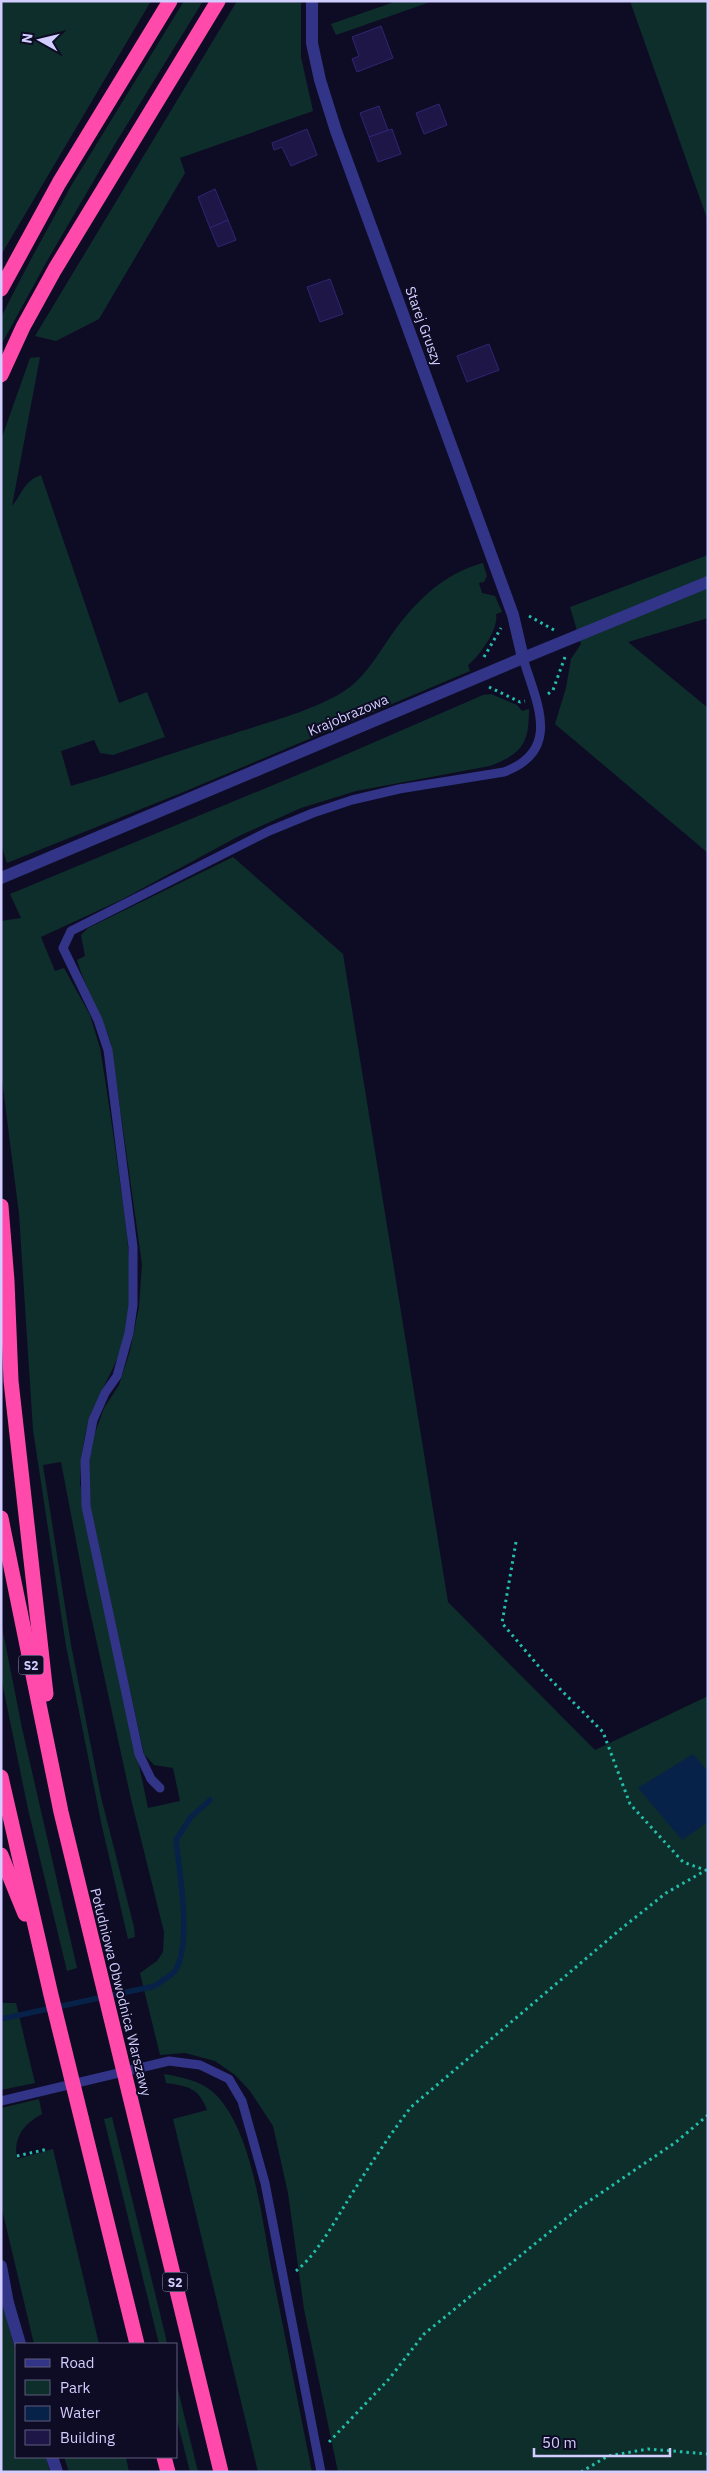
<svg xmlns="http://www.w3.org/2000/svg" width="709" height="2473" font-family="'IBM Plex Sans',sans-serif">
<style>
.green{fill:#0e2e2b}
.water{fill:#072248}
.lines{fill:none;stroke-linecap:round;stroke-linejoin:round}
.stream{stroke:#072248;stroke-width:5.5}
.building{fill:#1d1647;stroke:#302575}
.path{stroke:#22bfac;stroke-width:3;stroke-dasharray:2.5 4;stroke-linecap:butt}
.service{stroke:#323487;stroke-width:9}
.minor{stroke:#323487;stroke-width:12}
.tertiary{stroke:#323487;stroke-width:12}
.motorway{stroke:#ff49ab;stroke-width:15}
.labels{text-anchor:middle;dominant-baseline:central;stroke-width:4;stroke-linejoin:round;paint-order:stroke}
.shield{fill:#0e0c24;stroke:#9694bd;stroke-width:1}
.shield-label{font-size:12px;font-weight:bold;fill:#d1ceff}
.street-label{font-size:14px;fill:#d1ceff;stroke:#0e0c24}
</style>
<rect width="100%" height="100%" fill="#0e0c24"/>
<g class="green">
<polygon points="1,1 151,1 1,255"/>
<polygon points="184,1 203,1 115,144 47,261 1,345 1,317 30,261 71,186"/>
<polygon points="237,1 301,1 301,57 313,111 180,158 185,173 99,319 56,341 35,336"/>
<polygon points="397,1 433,1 336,35 331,24"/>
<polygon points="630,1 708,1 708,221"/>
<path d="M40,357L12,506C22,494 24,481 41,475L119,703L147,692L165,737L113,755L100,753L94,740L61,751L71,786C123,771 175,752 226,736C264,723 319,710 350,687C366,674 377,656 388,640C412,605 441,574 483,563L487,576L484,582L479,583L482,593L495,596L502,612L496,614C499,629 480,655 468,665L470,671L186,791L7,863L1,844V440L30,358Z"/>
<polygon points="708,555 708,618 628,642 708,708 708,853 555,724 566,688 571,659 581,644 570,607"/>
<path d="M491,694L517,705L522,711L529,709C529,743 523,753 490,766L356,791L301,808L239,836L121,900L41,937L55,971L64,968L90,1015L100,1048C107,1090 113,1133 119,1175C126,1227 135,1277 126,1329C121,1359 104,1383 93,1410C83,1433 81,1458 80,1484L148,1808L180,1801L173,1768L154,1765L144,1754L90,1509L88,1489L89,1463L95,1433L104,1408L119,1385L130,1351L139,1307L142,1264L111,1044C102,1015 85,989 77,960L85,956L81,935L88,928L233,857L343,954L448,1602L595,1750L708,1696V2472H338L304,2309L288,2193L273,2126L250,2091L235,2075L215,2061L185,2053L160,2055L140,1973L157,1961L163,1952L164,1932L131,1799L86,1593L61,1462L43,1465L71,1645L101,1797L134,1927L135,1937L128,1939L101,1822L66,1646L33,1430L19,1214L1,1072V921L21,918L10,894L331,761L483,695Z"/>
<polygon points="1,1622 22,1728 77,1968 67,1971 28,1809 1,1677"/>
<polygon points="1,2003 16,2003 35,2083 1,2090"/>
<path d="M164,2074C188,2078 209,2083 223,2103C253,2143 262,2218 271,2267C285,2335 298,2403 312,2472H258L173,2119L207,2110C199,2088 188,2086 166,2083Z"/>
<path d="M39,2099L42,2114C24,2124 13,2137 17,2159L53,2149L99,2344H34L1,2205V2108Z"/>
<polygon points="112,2117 165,2334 167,2344 159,2344 104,2119"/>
<polygon points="1,2297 16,2354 16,2457 46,2457 50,2472 1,2472"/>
<polygon points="176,2382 198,2472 190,2472 176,2416"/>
<polygon points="64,2457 126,2457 129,2472 69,2472"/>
</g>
<polygon class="water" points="693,1754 708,1771 708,1822 682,1840 638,1788"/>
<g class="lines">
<path class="stream" d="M1,2019L155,1986C161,1981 169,1977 174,1972C193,1948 179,1869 176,1840L191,1817L210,1800"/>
</g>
<g class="building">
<polygon points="381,26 393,58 357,72 352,59 359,56 352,37"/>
<polygon points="439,104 447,125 424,134 416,113"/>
<polygon points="379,106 388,130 369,137 360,113"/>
<polygon points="307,129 317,155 291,166 282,147 274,150 272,143"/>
<polygon points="392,129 401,154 378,162 369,137"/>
<polygon points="215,189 228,220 210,228 198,197"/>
<polygon points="228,220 236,240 218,247 210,228"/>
<polygon points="330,279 343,314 320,322 307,287"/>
<polygon points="489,344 499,370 467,382 457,356"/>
</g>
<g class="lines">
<g class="path">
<polyline points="529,616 554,630"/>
<polyline points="484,657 501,628"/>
<polyline points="489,687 520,702 525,701"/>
<polyline points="548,694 553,690 565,657"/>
<polyline points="516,1542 502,1623 546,1675 603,1732 630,1804 683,1862 705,1870"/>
<polyline points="17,2156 48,2149"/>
<path d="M296,2271C318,2253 333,2224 348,2200C368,2168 388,2137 411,2107L622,1928L666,1893L708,1869"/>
<polyline points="329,2442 389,2379 424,2334 579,2208 676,2142 708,2115"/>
<polyline points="581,2472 608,2456 648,2449 708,2454"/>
</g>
<g class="service">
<path d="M160,1788L151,1779L139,1754L86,1506L85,1461L93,1420L105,1393L117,1376L129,1333L133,1305V1247L108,1050L98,1020L63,948L71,931L269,831L313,813L352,800L399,789L504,772C563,750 536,702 523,658"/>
<polyline points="1,2101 169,2061 200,2065 229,2079 242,2101 265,2183 321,2472"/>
</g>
<g class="minor">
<polyline points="523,658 708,582"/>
<polyline points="1,2266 8,2303 20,2344"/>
<polyline points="52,2457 57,2472"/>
</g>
<polyline class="tertiary" points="1,878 523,658 513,615 336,131 320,80 312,43 312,1"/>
<g class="motorway">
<polyline points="1,289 59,183 170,1"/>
<polyline points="1,375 23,327 55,269 218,1"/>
<polyline points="1,1206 7,1281 11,1381 46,1694"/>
<polyline points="1,1518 61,1812 221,2472"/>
<polyline points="1,1777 51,1995 137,2344"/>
<polyline points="1,1855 25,1914"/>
<polyline points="164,2457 168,2472"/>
</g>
</g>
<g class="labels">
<g class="shield">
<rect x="18.5" y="1655.5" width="25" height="19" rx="4"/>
<rect x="162.5" y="2272.5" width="25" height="19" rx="4"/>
</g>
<g class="shield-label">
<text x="31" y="1665">S2</text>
<text x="175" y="2282">S2</text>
</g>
<g class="street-label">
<text transform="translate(424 326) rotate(70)">Starej Gruszy</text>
<text transform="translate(348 715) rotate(-23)">Krajobrazowa</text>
<text transform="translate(121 1992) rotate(76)">Południowa Obwodnica Warszawy</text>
</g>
</g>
<rect width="709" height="2473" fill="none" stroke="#d1ceff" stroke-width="5"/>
<rect x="15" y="2343" width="162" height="115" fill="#0e0c24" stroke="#5c5a7c"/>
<rect x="25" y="2359" width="25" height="8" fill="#323487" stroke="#5c5a7c"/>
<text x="60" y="2368" font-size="15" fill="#d1ceff">Road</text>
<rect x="25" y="2380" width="25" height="15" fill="#0e2e2b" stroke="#5c5a7c"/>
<text x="60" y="2393" font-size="15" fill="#d1ceff">Park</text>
<rect x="25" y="2406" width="25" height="15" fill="#072248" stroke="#5c5a7c"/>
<text x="60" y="2418" font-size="15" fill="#d1ceff">Water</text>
<rect x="25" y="2430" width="25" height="15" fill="#1d1647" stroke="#5c5a7c"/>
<text x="60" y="2443" font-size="15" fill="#d1ceff">Building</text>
<g transform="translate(40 40) rotate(278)" stroke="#0e0c24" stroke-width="4" paint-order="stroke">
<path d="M0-4L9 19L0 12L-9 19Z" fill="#d1ceff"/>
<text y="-8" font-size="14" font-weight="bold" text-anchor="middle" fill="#d1ceff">N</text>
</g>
<path d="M534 2448v8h136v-8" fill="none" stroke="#d1ceff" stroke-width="2.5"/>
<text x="542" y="2448" font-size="15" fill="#d1ceff" stroke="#0e0c24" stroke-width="4" paint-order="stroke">50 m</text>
</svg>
